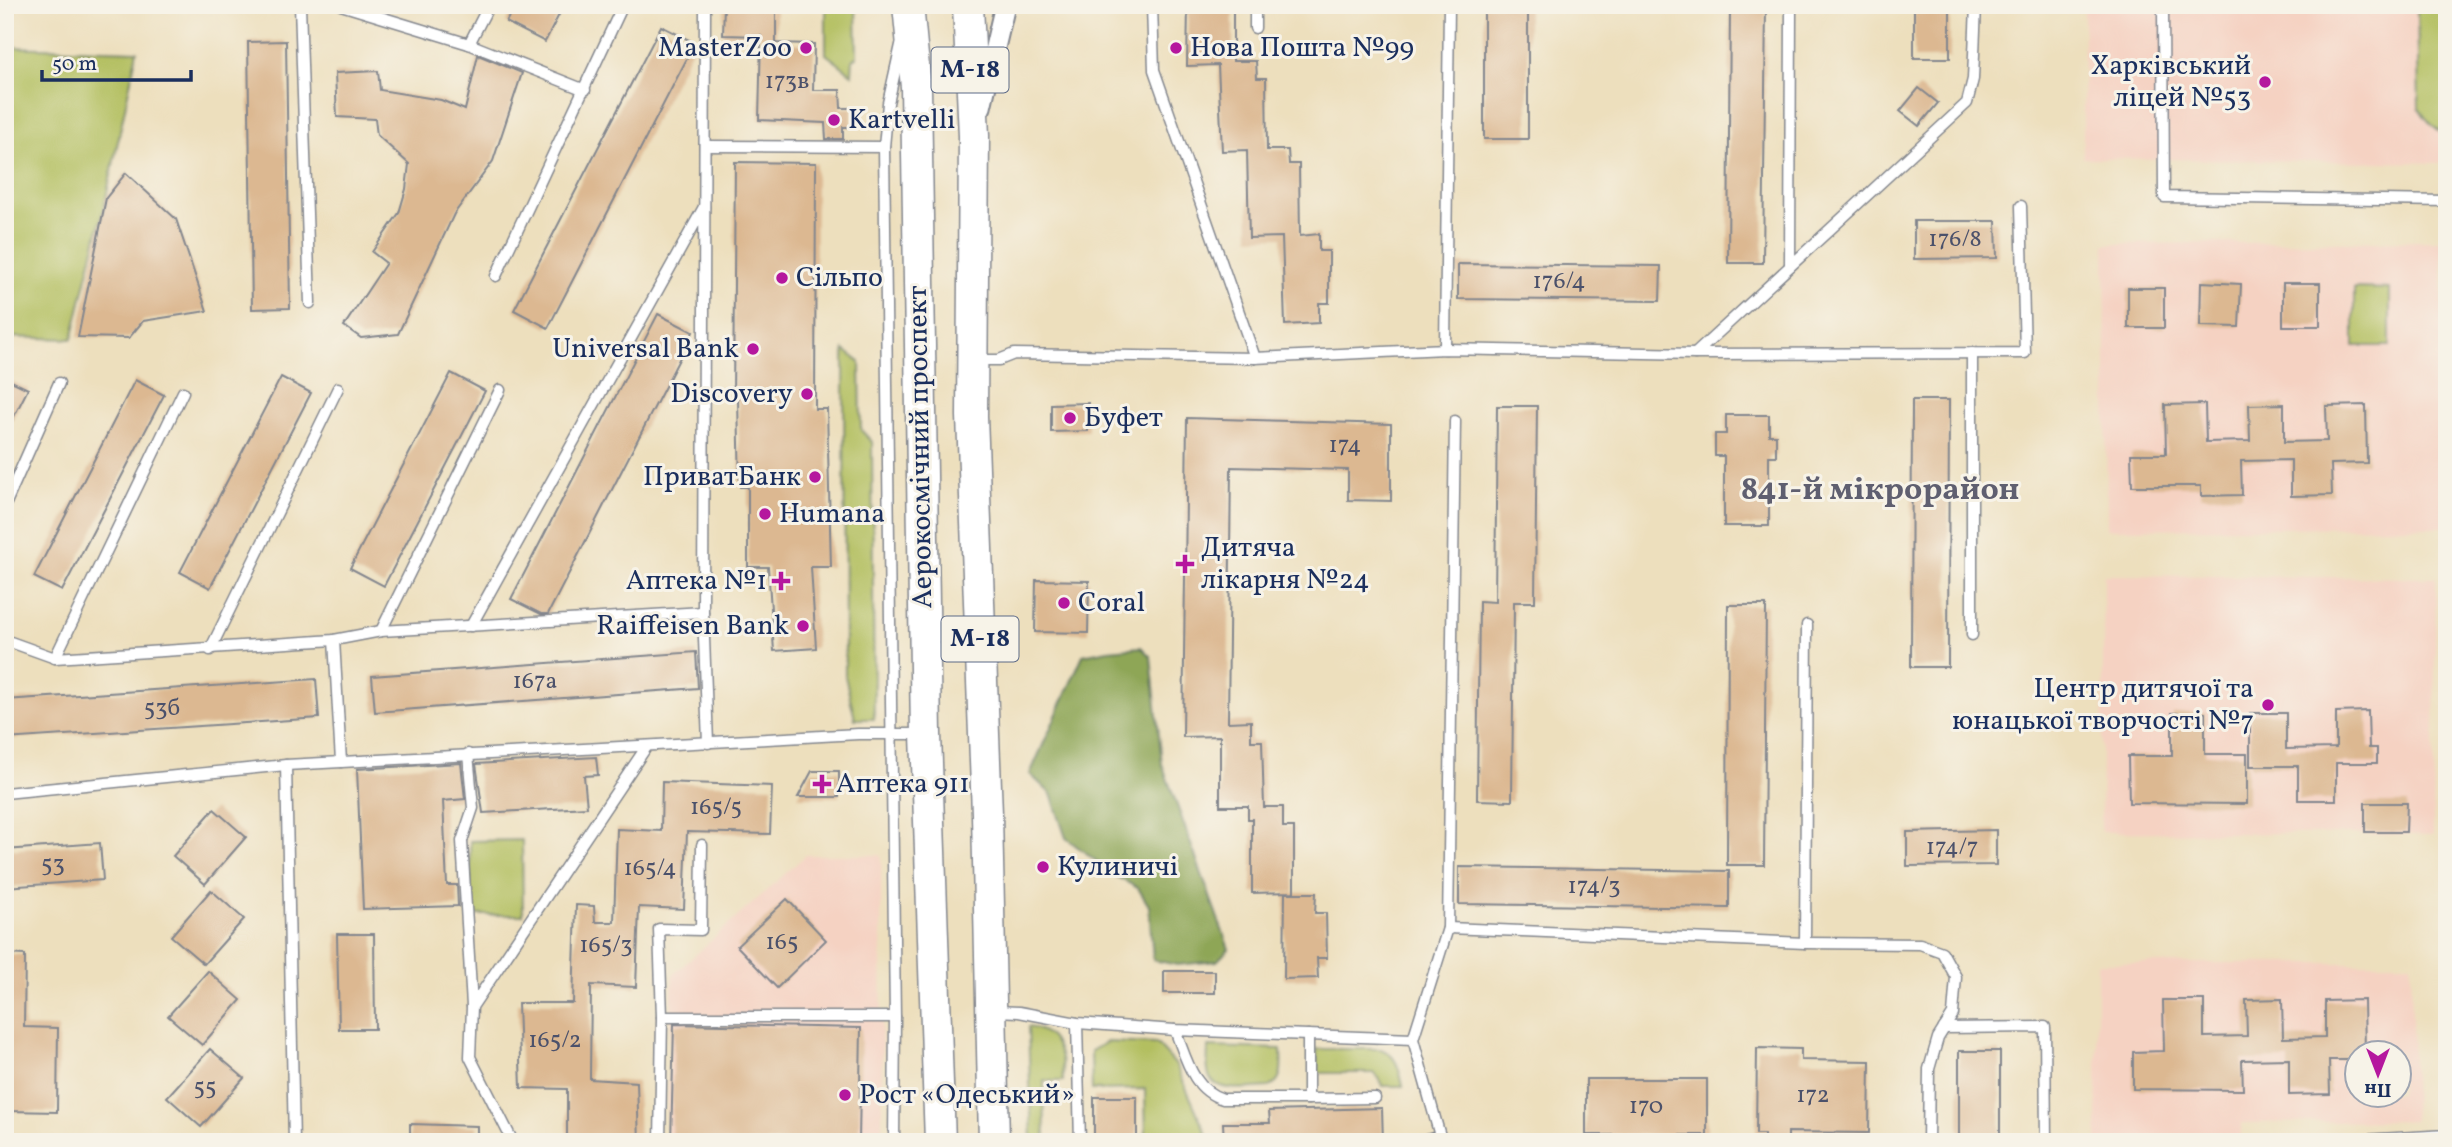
<svg xmlns="http://www.w3.org/2000/svg" width="2452" height="1147" font-family="Vollkorn,serif">
<style>
.built{fill:#f5d2c2;fill-rule:evenodd}
.green{fill:#b3bf60;stroke:#67775f;stroke-width:2}
.forest{fill:#8ea656;stroke:#546a5a;stroke-width:2}
.building{fill:#dcb891}
.lines{fill:none;stroke-linecap:round;stroke-linejoin:round}
.service-casing{stroke:#84878e;stroke-width:13}
.minor-casing{stroke:#84878e;stroke-width:23}
.primary-casing{stroke:#84878e;stroke-width:33}
.service{stroke:#fff;stroke-width:10}
.minor{stroke:#fff;stroke-width:19}
.primary{stroke:#fff;stroke-width:30}
.poi-dot{fill:#b5179e;stroke:#f7f3e8;stroke-width:2.5}
.labels{text-anchor:middle;dominant-baseline:central;stroke-width:6;stroke-linejoin:round;paint-order:stroke}
.number-label{font-size:24px;fill:#4b516b}
.shield{fill:#f7f3e8;stroke:#5d6a87;stroke-width:2}
.shield-label{font-size:26px;font-weight:bold;fill:#1b2f5e}
.poi-label{font-size:28px;fill:#1b2f5e;stroke:#f7f3e8;text-anchor:start}
.street-label{font-size:28px;fill:#1b2f5e;stroke:#f7f3e8}
.quarter-label{font-size:32px;font-weight:bold;fill:#5f5f70;stroke:#f7f3e8}
</style>
<rect width="100%" height="100%" fill="#f7f3e8"/>
<filter id="ink" filterUnits="userSpaceOnUse"><feTurbulence type="fractalNoise" baseFrequency=".0143" numOctaves="2"/><feDisplacementMap in="SourceGraphic" scale="14" xChannelSelector="R" yChannelSelector="G"/><feConvolveMatrix kernelMatrix="1 2 1 2 8 2 1 2 1" color-interpolation-filters="sRGB"/></filter>
<filter id="wash" filterUnits="userSpaceOnUse"><feTurbulence type="fractalNoise" baseFrequency=".00686" numOctaves="4" result="noise"/><feDisplacementMap in="SourceGraphic" scale="28" xChannelSelector="R" yChannelSelector="G"/><feGaussianBlur stdDeviation="1.57" result="paint"/><feColorMatrix in="noise" values="0 0 0 0 0 0 0 0 0 0 0 0 0 0 0 0 0 1.4 0 .05"/><feComposite in="paint" operator="in"/></filter>
<g filter="url(#wash)">
<rect width="100%" height="100%" fill="#eddfbd"/>
<g class="built">
<polygon points="2084,5 2447,5 2447,163 2083,158"/>
<polygon points="2442,241 2444,527 2107,529 2105,244"/>
<polygon points="2104,575 2436,578 2433,835 2101,832"/>
<polygon points="806,855 881,855 882,1142 666,1142 673,975"/>
<path d="M2097,963H2411L2414,1121L2241,1123V1142H2097ZM2358,1052H2400V1094H2358Z"/>
</g>
<g class="green">
<polygon points="826,5 856,5 857,57 853,59 852,74 826,54"/>
<path d="M2417,5H2447V135C2434,129 2426,120 2419,108Z"/>
<polygon points="5,47 137,51 106,198 72,339 5,337"/>
<polygon points="2354,288 2390,289 2390,346 2354,346"/>
<polygon points="844,350 860,362 861,430 872,442 874,719 855,719 845,676"/>
<polygon points="522,840 523,915 471,915 470,841"/>
<path d="M1028,1027C1057,1031 1063,1054 1063,1081H1044L1045,1142H1032Z"/>
<polygon points="1107,1042 1157,1044 1176,1065 1210,1142 1146,1142 1145,1089 1092,1090 1091,1051"/>
<path d="M1208,1047L1281,1049C1281,1063 1285,1081 1269,1087C1253,1087 1217,1095 1209,1076C1206,1068 1208,1056 1208,1047Z"/>
<path d="M1317,1049H1381C1398,1056 1399,1070 1403,1086H1382L1379,1078L1373,1073H1317Z"/>
</g>
<polygon class="forest" points="1141,647 1151,657 1162,764 1229,949 1217,961 1177,965 1153,960 1149,906 1138,888 1117,877 1066,838 1051,794 1030,774 1083,655 1108,650"/>
<g id="blocks">
<g class="building">
<polygon points="515,5 564,5 545,42 506,22"/>
<polygon points="724,5 776,5 776,43 814,44 813,90 840,90 841,108 852,108 852,127 843,127 843,139 826,139 825,123 759,120 761,36 723,35"/>
<polygon points="1188,5 1233,5 1233,61 1256,61 1257,78 1266,78 1267,150 1288,150 1289,164 1299,164 1300,236 1319,234 1319,251 1329,251 1329,303 1319,303 1319,323 1285,325 1282,237 1249,238 1247,150 1222,151 1218,65 1187,66"/>
<rect x="1484" y="5" width="44" height="134"/>
<polygon points="1730,5 1766,5 1763,263 1728,263"/>
<rect x="1914" y="5" width="36" height="53"/>
<polygon points="661,26 695,43 548,328 514,310"/>
<polygon points="286,41 290,308 252,309 248,42"/>
<polygon points="478,55 522,73 493,161 454,214 398,334 361,338 344,326 386,263 372,252 399,213 406,189 409,164 377,135 375,119 337,117 335,73 378,71 380,90 441,100 465,110"/>
<polygon points="1919,88 1938,103 1919,126 1900,111"/>
<polygon points="735,162 816,163 815,409 827,409 831,567 811,567 816,648 774,651 768,567 748,567 748,487 740,487 738,400 733,400"/>
<polygon points="126,173 176,219 207,311 143,321 129,338 78,337 106,198"/>
<polygon points="1914,221 1996,221 1997,258 1914,259"/>
<polygon points="1458,264 1661,266 1660,301 1458,299"/>
<polygon points="2201,282 2241,284 2239,327 2200,326"/>
<rect x="2283" y="283" width="37" height="43"/>
<rect x="2128" y="288" width="36" height="40"/>
<polygon points="658,314 693,332 548,614 541,614 511,599"/>
<polygon points="451,373 485,391 384,586 350,568"/>
<polygon points="281,377 311,393 210,588 180,572"/>
<polygon points="5,378 28,389 5,434"/>
<polygon points="135,380 164,395 62,591 34,577"/>
<polygon points="1912,400 1949,400 1948,667 1911,667"/>
<polygon points="1088,403 1088,431 1051,432 1051,404"/>
<polygon points="2205,404 2206,442 2250,441 2249,405 2284,404 2284,442 2327,441 2326,406 2366,405 2367,463 2331,464 2332,495 2291,496 2291,460 2241,461 2242,495 2201,496 2201,486 2132,486 2131,454 2166,454 2165,405"/>
<polygon points="1497,406 1537,406 1535,602 1514,602 1512,801 1477,800 1479,601 1495,602"/>
<polygon points="1726,415 1769,415 1769,435 1776,435 1776,456 1769,456 1769,526 1724,526 1724,456 1715,456 1715,434 1726,434"/>
<polygon points="1187,418 1391,424 1391,501 1348,500 1348,470 1231,467 1228,722 1251,721 1251,741 1262,741 1264,807 1283,807 1283,827 1294,827 1294,892 1252,893 1252,819 1248,819 1248,806 1220,806 1220,736 1183,737"/>
<polygon points="1036,580 1089,581 1088,633 1035,632"/>
<polygon points="1728,605 1766,605 1764,865 1727,865"/>
<polygon points="696,652 698,688 375,712 372,676"/>
<polygon points="316,679 319,718 5,739 5,700"/>
<polygon points="2368,711 2369,748 2377,748 2377,763 2336,763 2336,800 2298,800 2298,766 2250,766 2250,713 2286,713 2286,749 2336,748 2336,712"/>
<polygon points="2172,713 2205,713 2205,754 2247,754 2247,804 2129,803 2128,756 2172,756"/>
<polygon points="596,757 598,775 584,776 587,807 483,813 476,764"/>
<polygon points="461,763 465,799 443,801 447,885 457,885 458,906 363,909 357,769"/>
<polygon points="812,771 839,771 839,797 798,797"/>
<polygon points="662,782 772,786 770,834 687,832 684,909 639,907 636,987 591,985 590,1079 637,1082 639,1142 567,1142 567,1089 521,1088 518,1003 573,1003 576,905 594,906 595,922 614,922 617,829 661,831"/>
<polygon points="2365,803 2407,803 2406,832 2365,832"/>
<polygon points="214,809 246,837 205,884 173,856"/>
<polygon points="1996,830 1996,865 1907,866 1907,832"/>
<polygon points="100,843 103,880 5,887 5,850"/>
<polygon points="1459,867 1729,871 1729,908 1459,904"/>
<polygon points="211,890 244,919 204,964 171,936"/>
<polygon points="1285,893 1316,893 1315,913 1326,913 1327,958 1317,958 1318,978 1284,979"/>
<polygon points="787,899 826,940 777,988 737,946"/>
<polygon points="337,934 374,934 375,1029 339,1029"/>
<polygon points="5,954 25,955 24,1027 58,1028 57,1112 9,1111 10,1028 5,1028"/>
<polygon points="208,971 241,1000 202,1045 168,1016"/>
<rect x="1164" y="971" width="51" height="22"/>
<polygon points="2282,999 2283,1038 2325,1037 2325,1001 2364,1000 2365,1053 2357,1053 2357,1060 2329,1060 2330,1094 2289,1095 2289,1059 2242,1060 2243,1090 2133,1089 2133,1052 2164,1051 2163,1000 2204,1000 2204,1037 2247,1036 2246,1000"/>
<polygon points="674,1024 861,1028 859,1142 671,1142"/>
<polygon points="1757,1048 1801,1049 1801,1060 1870,1061 1869,1133 1788,1132 1788,1142 1764,1142 1764,1134 1756,1134"/>
<polygon points="210,1049 244,1078 201,1127 167,1097"/>
<rect x="1959" y="1051" width="41" height="91"/>
<rect x="1586" y="1079" width="121" height="56"/>
<rect x="1094" y="1097" width="43" height="45"/>
<polygon points="1382,1108 1383,1142 1224,1142 1223,1123 1270,1123 1269,1111"/>
<polygon points="410,1124 477,1126 477,1142 410,1142"/>
</g>
</g>
</g>
<g filter="url(#ink)">
<use href="#blocks" fill-opacity="0" stroke="#84878e" stroke-width="2"/>
<g class="lines">
<defs>
<g id="service">
<polyline points="300,5 310,303"/>
<polyline points="341,5 469,44 489,5"/>
<polyline points="705,5 703,612 708,743"/>
<polyline points="1152,5 1154,70 1255,358"/>
<polyline points="1255,5 1255,28"/>
<polyline points="2163,5 2164,197 2447,201"/>
<polyline points="469,44 585,90"/>
<polyline points="705,146 884,147"/>
<polyline points="1790,266 1791,5"/>
<polyline points="496,276 623,5"/>
<polyline points="1445,349 1449,5"/>
<polyline points="1972,353 1972,635"/>
<polyline points="1695,354 1967,103 1973,79 1976,5"/>
<polyline points="977,360 999,360 1014,354 1255,358 1445,349 1695,354 2025,353 2021,206"/>
<polyline points="5,505 59,383"/>
<polyline points="471,626 704,207"/>
<polyline points="381,631 500,390"/>
<polyline points="5,640 55,658 334,640 381,631 703,612"/>
<polyline points="334,640 341,762"/>
<polyline points="210,650 338,388"/>
<polyline points="55,658 183,392"/>
<polyline points="468,754 473,808 462,841 472,1006"/>
<polyline points="5,793 286,765"/>
<polyline points="1448,928 1805,943 1807,625"/>
<polyline points="1805,943 1920,944 1942,952 1956,977 1953,1014 1938,1038 1929,1069 1928,1142"/>
<polyline points="995,1011 1019,1012 1077,1023 1175,1030 1413,1039 1440,1136 1446,1142"/>
<polyline points="662,1017 659,929 701,930 702,845"/>
<polyline points="1077,1023 1080,1142"/>
<polyline points="1944,1028 2045,1027 2046,1142"/>
<path d="M1175,1030C1186,1057 1192,1090 1223,1099H1308V1035"/>
<polyline points="1413,1039 1448,928 1455,421"/>
<polyline points="1308,1099 1375,1098"/>
<polyline points="294,1142 286,765 858,734 922,734"/>
<polyline points="513,1142 470,1057 472,1007 647,746"/>
<polyline points="660,1142 662,1017 895,1017"/>
<polyline points="894,1142 895,1017 884,147 888,103 901,45"/>
<polyline points="1420,1142 1440,1136"/>
<polyline points="2329,1142 2447,1135"/>
</g>
<polyline id="minor" points="981,107 1005,5"/>
<g id="primary">
<polyline points="908,5 916,87 926,734 940,1142"/>
<polyline points="968,5 974,136 972,416 987,814 994,1142"/>
</g>
</defs>
<use href="#service" class="service-casing"/>
<use href="#minor" class="minor-casing"/>
<use href="#primary" class="primary-casing"/>
<use href="#service" class="service"/>
<use href="#minor" class="minor"/>
<use href="#primary" class="primary"/>
</g>
</g>
<g class="poi-dot">
<circle cx="806" cy="48" r="7"/>
<circle cx="1176" cy="48" r="7"/>
<circle cx="2265" cy="82" r="7"/>
<circle cx="834" cy="120" r="7"/>
<circle cx="782" cy="278" r="7"/>
<circle cx="753" cy="349" r="7"/>
<circle cx="807" cy="394" r="7"/>
<circle cx="1070" cy="418" r="7"/>
<circle cx="815" cy="477" r="7"/>
<circle cx="765" cy="514" r="7"/>
<path d="M1181.5 553.5h7v7h7v7h-7v7h-7v-7h-7v-7h7z"/>
<path d="M777.5 570.5h7v7h7v7h-7v7h-7v-7h-7v-7h7z"/>
<circle cx="1064" cy="603" r="7"/>
<circle cx="803" cy="626" r="7"/>
<circle cx="2268" cy="705" r="7"/>
<path d="M818.5 773.5h7v7h7v7h-7v7h-7v-7h-7v-7h7z"/>
<circle cx="1043" cy="867" r="7"/>
<circle cx="845" cy="1095" r="7"/>
</g>
<g class="labels">
<g class="number-label">
<text x="787" y="82">173в</text>
<text x="1955" y="240">176/8</text>
<text x="1559" y="282">176/4</text>
<text x="1345" y="446">174</text>
<text x="535" y="682">167а</text>
<text x="162" y="709">53б</text>
<text x="716" y="808">165/5</text>
<text x="1952" y="848">174/7</text>
<text x="53" y="865">53</text>
<text x="650" y="869">165/4</text>
<text x="1594" y="887">174/3</text>
<text x="782" y="943">165</text>
<text x="606" y="946">165/3</text>
<text x="555" y="1041">165/2</text>
<text x="205" y="1088">55</text>
<text x="1813" y="1096">172</text>
<text x="1646" y="1107">170</text>
</g>
<g class="shield">
<rect x="931.5" y="47.5" width="77" height="45" rx="5"/>
<rect x="941.5" y="616.5" width="77" height="45" rx="5"/>
</g>
<g class="shield-label">
<text x="970" y="70">М-18</text>
<text x="980" y="639">М-18</text>
</g>
<g class="poi-label">
<text x="792" y="48" text-anchor="end">MasterZoo</text>
<text x="1190" y="48">Нова Пошта №99</text>
<text x="2251" y="66" text-anchor="end">Харківський<tspan x="2251" dy="32">ліцей №53</tspan></text>
<text x="848" y="120">Kartvelli</text>
<text x="796" y="278">Сільпо</text>
<text x="739" y="349" text-anchor="end">Universal Bank</text>
<text x="793" y="394" text-anchor="end">Discovery</text>
<text x="1084" y="418">Буфет</text>
<text x="801" y="477" text-anchor="end">ПриватБанк</text>
<text x="779" y="514">Humana</text>
<text x="1201" y="548">Дитяча<tspan x="1201" dy="32">лікарня №24</tspan></text>
<text x="767" y="581" text-anchor="end">Аптека №1</text>
<text x="1078" y="603">Coral</text>
<text x="789" y="626" text-anchor="end">Raiffeisen Bank</text>
<text x="2254" y="689" text-anchor="end">Центр дитячої та<tspan x="2254" dy="32">юнацької творчості №7</tspan></text>
<text x="836" y="784">Аптека 911</text>
<text x="1057" y="867">Кулиничі</text>
<text x="859" y="1095">Рост «Одеський»</text>
</g>
<g class="street-label">
<text transform="translate(921 447) rotate(-91)">Аерокосмічний проспект</text>
</g>
<g class="quarter-label">
<text x="1880" y="491">841-й мікрорайон</text>
</g>
</g>
<rect width="2452" height="1147" fill="none" stroke="#f7f3e8" stroke-width="28"/>
<g transform="translate(2378 1074) rotate(180)"><circle r="33" fill="#f7f3e8" stroke="#9fa5b1" stroke-width="2"/>
<path d="M0-5L12 26L0 18L-12 26Z" fill="#b5179e"/>
<text y="-10" font-size="19" font-weight="bold" text-anchor="middle" fill="#1b2f5e">Пн</text>
</g>
<path d="M42 70v10h149v-10" fill="none" stroke="#1b2f5e" stroke-width="3.5"/>
<text x="52" y="70" font-size="21" fill="#1b2f5e" stroke="#f7f3e8" stroke-width="5" paint-order="stroke">50 m</text>
</svg>
